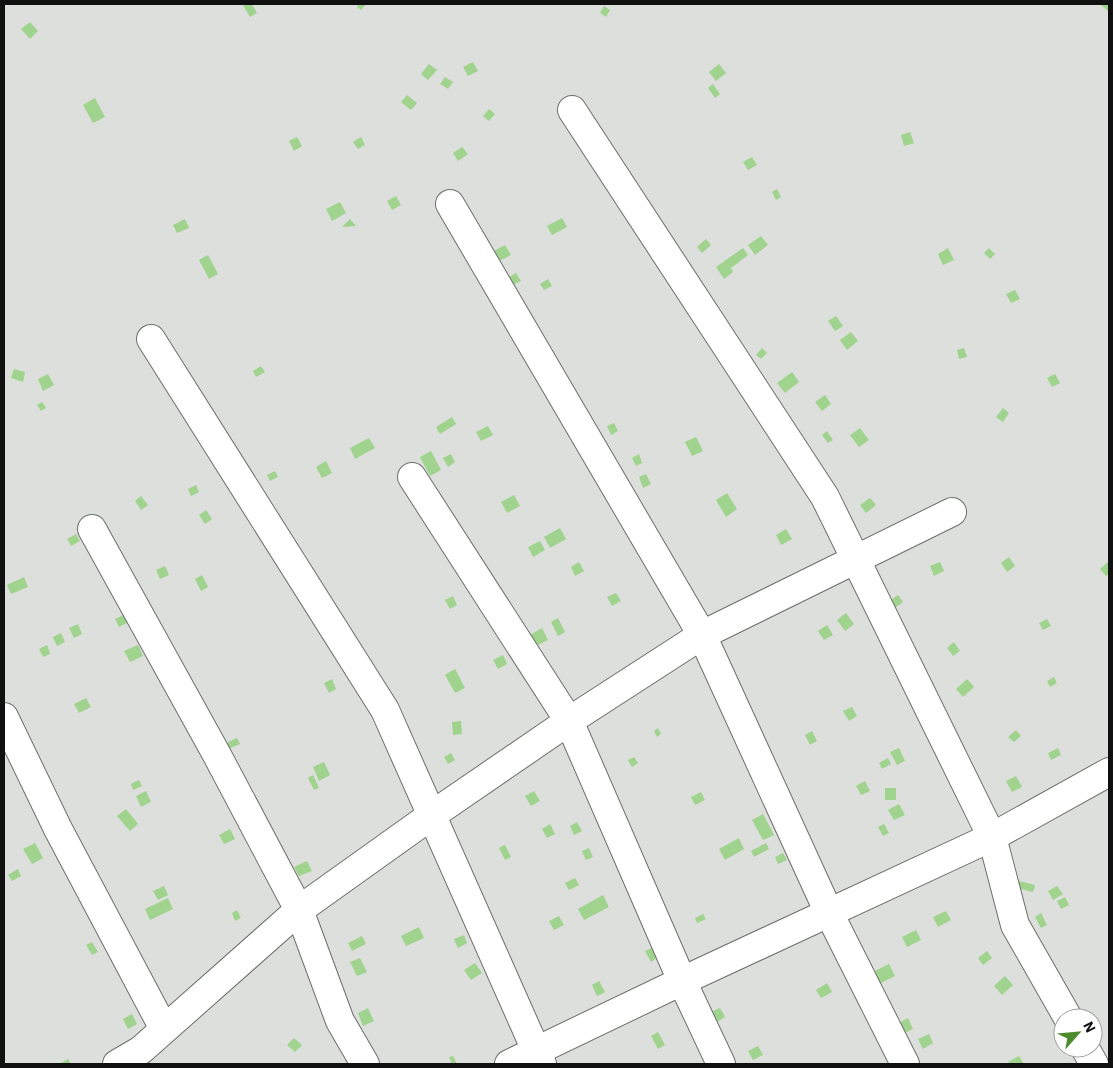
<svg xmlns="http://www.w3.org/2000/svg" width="1113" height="1068" font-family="'IBM Plex Sans',sans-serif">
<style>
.building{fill:#a0d38d}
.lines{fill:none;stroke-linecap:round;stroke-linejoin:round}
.minor-casing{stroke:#6d6f6b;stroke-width:30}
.minor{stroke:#fff;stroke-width:28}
</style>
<rect width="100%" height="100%" fill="#dcdfdb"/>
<g class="building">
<polygon points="246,4 252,4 257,13 250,17 243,5"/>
<polygon points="359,4 366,4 361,10 357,7"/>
<polygon points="1102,4 1109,4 1109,12 1101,5"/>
<polygon points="604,6 610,10 606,17 600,13"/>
<polygon points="30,22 38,31 30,39 21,29"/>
<polygon points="473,62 478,71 468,76 463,67"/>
<polygon points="429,64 437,70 428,80 421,74"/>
<polygon points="719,64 726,73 716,81 709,72"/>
<polygon points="445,77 453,82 448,89 440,84"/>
<polygon points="713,84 720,94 715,98 708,88"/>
<polygon points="407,95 417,103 411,110 401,102"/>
<polygon points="95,98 105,117 93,123 83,105"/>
<polygon points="489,109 495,114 489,121 483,116"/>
<polygon points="910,132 914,143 904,146 901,135"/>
<polygon points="297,137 302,146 294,151 289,141"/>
<polygon points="361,137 365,145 358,149 353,142"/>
<polygon points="462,147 468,154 458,161 453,153"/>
<polygon points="752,157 757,165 748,170 743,162"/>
<polygon points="777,189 781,197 776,200 772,192"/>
<polygon points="396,196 401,205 392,210 387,201"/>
<polygon points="340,202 346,213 332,221 326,209"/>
<polygon points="562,218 567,227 552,235 547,226"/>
<polygon points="185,219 189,228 177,233 173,225"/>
<polygon points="350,219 356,226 342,227"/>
<polygon points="761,236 768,245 755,255 748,245"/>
<polygon points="706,239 711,245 702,253 697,247"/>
<polygon points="505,245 511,255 499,261 494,251"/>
<polygon points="743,248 748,255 731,268 733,272 724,279 716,267"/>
<polygon points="948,248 954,260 943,265 938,254"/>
<polygon points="989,248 995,254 990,259 984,253"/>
<polygon points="208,255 218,274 209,279 199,260"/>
<polygon points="516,273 521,281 513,285 509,277"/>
<polygon points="548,279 552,286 544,290 540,284"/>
<polygon points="1015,290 1020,299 1011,303 1006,294"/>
<polygon points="836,316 843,326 835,331 828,321"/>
<polygon points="851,332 858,341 847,350 840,340"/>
<polygon points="762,348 767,353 761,359 756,355"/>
<polygon points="964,348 967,357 959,359 957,350"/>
<polygon points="261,366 265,372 256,377 253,371"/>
<polygon points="14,369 25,372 23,382 11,378"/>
<polygon points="792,372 799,382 785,393 777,383"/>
<polygon points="48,374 54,385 43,391 38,379"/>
<polygon points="1055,374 1060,383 1052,387 1047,378"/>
<polygon points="825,395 831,404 822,411 815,402"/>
<polygon points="42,402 46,408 41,411 37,405"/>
<polygon points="1003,408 1009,413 1003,422 996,417"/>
<polygon points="452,417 456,424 440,434 436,427"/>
<polygon points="614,423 618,431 611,435 607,426"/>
<polygon points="488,426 493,435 481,441 476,432"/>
<polygon points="860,428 869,440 859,447 850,435"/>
<polygon points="827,431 833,440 828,443 822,435"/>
<polygon points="696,437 703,451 692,456 685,442"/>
<polygon points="369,438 375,448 355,459 350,448"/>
<polygon points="431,451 441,470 430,476 420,457"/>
<polygon points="451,454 455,462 448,467 443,458"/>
<polygon points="639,454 642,463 636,466 632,458"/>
<polygon points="326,461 332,473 322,478 316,467"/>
<polygon points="275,471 278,477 270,481 267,475"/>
<polygon points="646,474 651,484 643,488 639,477"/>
<polygon points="196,485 199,492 191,496 188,489"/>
<polygon points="727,493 737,509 726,517 716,500"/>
<polygon points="514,495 520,506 507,513 501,502"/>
<polygon points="141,496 148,505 141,510 135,501"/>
<polygon points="870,498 876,505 866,513 860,505"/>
<polygon points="206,510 212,519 205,524 199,515"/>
<polygon points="560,528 566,539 550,548 544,537"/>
<polygon points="786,529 792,539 781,545 776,535"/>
<polygon points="76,534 80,541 71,546 67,539"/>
<polygon points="540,541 545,550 533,557 528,547"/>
<polygon points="1009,557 1015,566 1007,572 1001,563"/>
<polygon points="579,562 584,571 575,576 571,567"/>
<polygon points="940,562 944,571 934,576 930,566"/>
<polygon points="1108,562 1109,574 1106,576 1100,569"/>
<polygon points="165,566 169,575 160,579 156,570"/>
<polygon points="202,575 208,587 201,591 195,579"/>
<polygon points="24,577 28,587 11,594 7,585"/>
<polygon points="616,593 621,601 612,606 607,597"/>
<polygon points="898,595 903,602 892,610 887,603"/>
<polygon points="453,596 457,605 450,609 445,600"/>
<polygon points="846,613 854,624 845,631 837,620"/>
<polygon points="125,614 129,622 119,627 115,619"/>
<polygon points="558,618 565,632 558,636 551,622"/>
<polygon points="1047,619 1051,626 1043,630 1039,623"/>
<polygon points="78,624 82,634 74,638 69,628"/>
<polygon points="827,625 833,635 824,640 818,631"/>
<polygon points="542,628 548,640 536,646 530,635"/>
<polygon points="61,633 65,642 57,646 53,637"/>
<polygon points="954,642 960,651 953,656 947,648"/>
<polygon points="47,645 50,654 43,657 39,649"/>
<polygon points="138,645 143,656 130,662 124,651"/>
<polygon points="503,655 507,664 498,669 493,660"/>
<polygon points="455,669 465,688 455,693 445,675"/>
<polygon points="1054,677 1057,683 1050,687 1047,681"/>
<polygon points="332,679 336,689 329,693 324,683"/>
<polygon points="967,679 974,687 963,697 956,689"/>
<polygon points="86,698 91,707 79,713 74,704"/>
<polygon points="852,707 857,716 849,721 843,711"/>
<polygon points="461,721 462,734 453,735 452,722"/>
<polygon points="658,728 661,734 657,737 654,731"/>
<polygon points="1016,730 1021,736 1014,742 1008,737"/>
<polygon points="812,731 817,741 810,745 805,735"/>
<polygon points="237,738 240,744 228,749 226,743"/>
<polygon points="899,748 905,761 897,765 890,752"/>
<polygon points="1058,748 1061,755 1051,760 1048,753"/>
<polygon points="451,753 455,760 448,764 444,757"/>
<polygon points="634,757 638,763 632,767 628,760"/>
<polygon points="888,758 891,764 882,769 879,763"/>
<polygon points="324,762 330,775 319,781 313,767"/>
<polygon points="313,775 319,788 314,790 308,778"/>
<polygon points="1016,776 1022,787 1012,792 1006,781"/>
<polygon points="139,780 142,786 133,790 131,784"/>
<polygon points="865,781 870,791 861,795 856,786"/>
<rect x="885" y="788" width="11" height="12"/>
<polygon points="146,791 151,802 141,807 136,796"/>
<polygon points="534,791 540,801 531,806 525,796"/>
<polygon points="701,792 705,800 695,805 691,797"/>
<polygon points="899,804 905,815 894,820 888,810"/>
<polygon points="126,809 138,824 130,831 117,816"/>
<polygon points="763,814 774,835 763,840 752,820"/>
<polygon points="577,822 582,831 574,835 570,826"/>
<polygon points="550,824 555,834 547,838 542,829"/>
<polygon points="884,824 889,833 883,836 878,827"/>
<polygon points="230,829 235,839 224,844 219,835"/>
<polygon points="739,838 744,849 725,860 719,849"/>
<polygon points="35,843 43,858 32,864 23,849"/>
<polygon points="766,843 769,849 754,857 751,851"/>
<polygon points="505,845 511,857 505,860 499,848"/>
<polygon points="589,848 593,857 586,860 582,851"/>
<polygon points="783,853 787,860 778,864 775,857"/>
<polygon points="307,861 312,871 299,876 294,867"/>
<polygon points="18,869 21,876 12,881 8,875"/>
<polygon points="575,878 579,885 569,890 565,883"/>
<polygon points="1019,881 1035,885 1033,892 1017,888"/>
<polygon points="164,886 168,895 158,900 153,891"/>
<polygon points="1057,886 1063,894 1053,900 1048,891"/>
<polygon points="603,895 609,907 584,920 578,909"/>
<polygon points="1065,897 1069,905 1061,909 1057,901"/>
<polygon points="168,898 173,909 150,920 145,909"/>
<polygon points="237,910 241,918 235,921 232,913"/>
<polygon points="946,911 951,920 938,927 933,917"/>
<polygon points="1041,913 1047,925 1041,928 1035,917"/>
<polygon points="703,914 706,919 697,923 695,918"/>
<polygon points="559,916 564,925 554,930 549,921"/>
<polygon points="419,927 424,938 406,946 401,936"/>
<polygon points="916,930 921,940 907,947 902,937"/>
<polygon points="464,935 467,943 458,948 454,939"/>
<polygon points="362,936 366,944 352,951 348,943"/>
<polygon points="92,942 98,952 92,955 86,945"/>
<polygon points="652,948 657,958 651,962 645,951"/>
<polygon points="987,951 992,958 983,965 978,958"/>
<polygon points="360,958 367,972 357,976 350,962"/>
<polygon points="475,963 482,973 471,980 464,970"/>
<polygon points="889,964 895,976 877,985 871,973"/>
<polygon points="1005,976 1013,985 1002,995 994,986"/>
<polygon points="599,981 605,992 597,996 592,985"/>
<polygon points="827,983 832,992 821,998 816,990"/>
<polygon points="368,1008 374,1021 363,1026 358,1013"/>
<polygon points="720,1008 725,1017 717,1022 711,1012"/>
<polygon points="132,1014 137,1024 128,1029 123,1019"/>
<polygon points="908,1018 913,1029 905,1033 899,1023"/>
<polygon points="658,1032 665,1045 658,1049 651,1036"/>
<polygon points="929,1034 933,1043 923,1049 918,1039"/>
<polygon points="294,1038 302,1045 295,1052 287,1045"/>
<polygon points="758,1046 763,1055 753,1060 748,1051"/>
<polygon points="453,1056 457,1064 452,1064 449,1057"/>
<polygon points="1019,1056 1024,1064 1010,1064 1008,1062"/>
<polygon points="68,1059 71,1064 62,1064 61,1063"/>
</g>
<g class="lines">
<defs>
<g id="minor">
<polyline points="572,110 825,497 992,837 1015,925 1068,1018"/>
<polyline points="450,204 702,635 829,913 905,1064"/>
<polyline points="151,339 385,710 542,1064"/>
<polyline points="412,477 569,721 682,981 721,1064"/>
<polyline points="92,529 217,755 299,910 340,1021 365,1064"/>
<polyline points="4,717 58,829 164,1029"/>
<polyline points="1085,1048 1094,1064"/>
<polyline points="117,1064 141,1050 299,910 432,815 569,721 702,635 952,512"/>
<polyline points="509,1064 682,981 992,837 1109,772"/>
</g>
</defs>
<use href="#minor" class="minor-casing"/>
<use href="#minor" class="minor"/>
</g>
<rect width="1113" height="1068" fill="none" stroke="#0f100f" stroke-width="10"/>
<g transform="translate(1078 1033) rotate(63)"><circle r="24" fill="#ffffff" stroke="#9f9f9f"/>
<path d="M0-4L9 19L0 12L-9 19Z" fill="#4c8c2e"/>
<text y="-8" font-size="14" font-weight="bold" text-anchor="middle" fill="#0f100f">N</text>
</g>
</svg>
